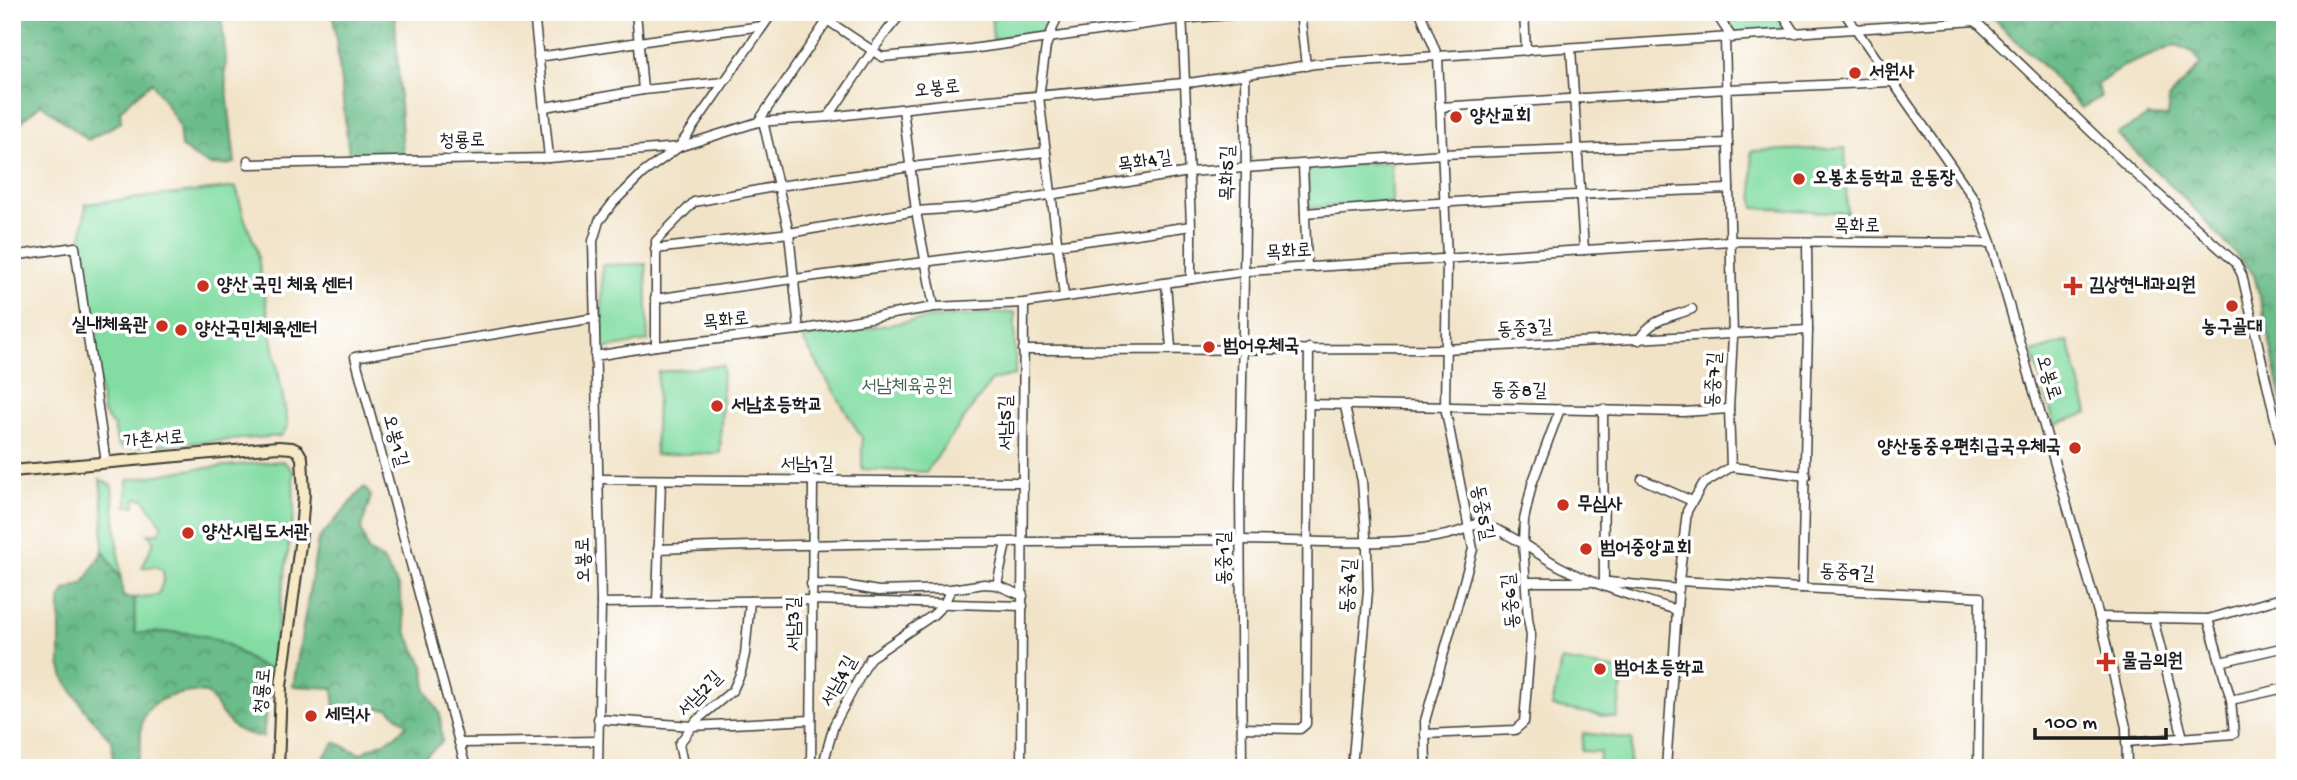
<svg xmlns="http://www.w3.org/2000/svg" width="2297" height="780" font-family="'Gochi Hand','Poor Story',sans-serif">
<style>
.green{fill:#83dda3;stroke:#507c60;stroke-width:2}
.forest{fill:url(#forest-crowns);stroke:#436c52;stroke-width:2}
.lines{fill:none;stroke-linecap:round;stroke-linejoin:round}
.street-casing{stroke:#3c3a36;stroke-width:11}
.secondary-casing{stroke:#3c3a36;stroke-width:14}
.street{stroke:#fff;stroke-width:8}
.secondary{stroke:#f6e9c3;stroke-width:10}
.poi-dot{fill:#c8321e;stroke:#fff;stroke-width:2.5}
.labels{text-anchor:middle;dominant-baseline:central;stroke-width:7;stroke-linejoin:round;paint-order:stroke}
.poi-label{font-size:19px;font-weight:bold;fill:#1c1c1c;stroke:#fff;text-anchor:start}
.street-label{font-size:19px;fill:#1c1c1c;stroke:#fff}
.park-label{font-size:19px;fill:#40604b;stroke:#fff}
</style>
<defs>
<pattern id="forest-crowns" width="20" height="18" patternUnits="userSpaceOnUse" patternTransform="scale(1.75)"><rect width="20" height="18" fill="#6abc89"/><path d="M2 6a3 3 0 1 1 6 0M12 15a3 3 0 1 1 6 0" fill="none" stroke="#56986f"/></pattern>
</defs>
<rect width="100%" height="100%" fill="#fff"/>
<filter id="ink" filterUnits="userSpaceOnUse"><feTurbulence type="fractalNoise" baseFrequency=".0143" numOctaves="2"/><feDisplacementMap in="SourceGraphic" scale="14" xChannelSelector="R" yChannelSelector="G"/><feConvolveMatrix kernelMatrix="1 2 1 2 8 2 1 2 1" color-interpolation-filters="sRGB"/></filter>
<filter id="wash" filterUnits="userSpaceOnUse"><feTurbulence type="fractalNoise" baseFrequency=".00686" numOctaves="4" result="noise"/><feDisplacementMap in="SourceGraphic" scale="28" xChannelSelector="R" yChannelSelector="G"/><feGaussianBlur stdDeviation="1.57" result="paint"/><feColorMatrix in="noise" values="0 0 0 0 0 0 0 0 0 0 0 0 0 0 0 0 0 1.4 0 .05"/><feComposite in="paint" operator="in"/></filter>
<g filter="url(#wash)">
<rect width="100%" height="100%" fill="#f1e3c7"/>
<g class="green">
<polygon points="991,12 1053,12 1048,32 993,39"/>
<polygon points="1723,12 1774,12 1785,30 1736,32"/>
<polygon points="1845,148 1847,213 1754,208 1751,151"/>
<polygon points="1391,162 1392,202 1309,208 1307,168"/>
<polygon points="236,187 245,220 256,247 288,426 281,436 122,448 118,445 114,427 103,413 80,248 86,204"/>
<polygon points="646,264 648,341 601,349 602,265"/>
<polygon points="1015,312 1015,375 992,380 926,472 862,469 862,438 802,338 932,318"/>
<polygon points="2068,341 2088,413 2055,425 2032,352"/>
<polygon points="723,365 720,453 655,455 658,372"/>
<path d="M283,461L293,471L294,511L271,669C254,667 243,653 228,645C198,629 168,631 135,634L134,598L158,595L164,579L163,571L155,566L142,568L154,541L148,534L158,533L162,525L143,498L135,499V506H127V480L194,469Z"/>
<polygon points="100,479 112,486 121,579 103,551 103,508"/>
<polygon points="1561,660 1624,671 1617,718 1552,707"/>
<polygon points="1583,733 1632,739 1629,766 1599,765 1600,752 1581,751"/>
</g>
<g class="forest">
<path d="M12,12H221L226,60L225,73L235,163C208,170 202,162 181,147L179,125L152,82L120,110L121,122L88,140L41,104L12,130Z"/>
<polygon points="333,12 397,12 395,17 403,156 349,155"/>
<polygon points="1986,12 2285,12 2285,418 2269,337 2254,274 2189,203 2117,134 2148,116 2167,117 2169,98 2201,64 2193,52 2176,45 2122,67 2097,85 2101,97 2081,108 2044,67"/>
<polygon points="364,487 371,496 361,529 368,551 383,560 399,588 407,634 424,666 426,690 440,714 442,742 410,768 323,768 323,758 335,742 360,754 394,737 407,725 388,708 368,710 364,720 355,721 335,710 333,688 293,686 318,540"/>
<path d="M103,551L121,579L123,597L134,598L135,633C168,632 198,629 228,645C243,653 254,667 271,669L263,737C229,733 227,719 207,693C186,690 151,696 143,719C136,742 152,768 113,768L112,741L84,709L64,678L60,663V600L65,590L84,583Z"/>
</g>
</g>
<g filter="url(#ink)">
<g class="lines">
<defs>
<g id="street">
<polyline points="534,12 549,158"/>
<polyline points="636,12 643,90"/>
<polyline points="815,12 882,57 971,49 1182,19 1263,12"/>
<polyline points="1059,12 1046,46 1039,97 1064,296"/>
<polyline points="1182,12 1191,226 1191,279"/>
<polyline points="1300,12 1306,66"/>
<polyline points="1420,12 1438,57 1447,259 1445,407 1473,549 1425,721 1426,768"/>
<polyline points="1524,12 1526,51"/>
<polyline points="1715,12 1732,38"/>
<polyline points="1781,12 1795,34"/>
<polyline points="1844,12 1975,200 1991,243 2101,623 2126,727 2127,768"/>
<polyline points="1966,12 2129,168 2236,263 2242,275 2285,462"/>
<polyline points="1725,38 1733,336 1729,409 1731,467"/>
<polyline points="1571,48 1584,250"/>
<polyline points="538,57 666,38 763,26"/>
<polyline points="545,107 643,90 723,82"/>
<polyline points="1440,107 1727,89 1891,82"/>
<polyline points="903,109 916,211 934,307"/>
<path d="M828,117C853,82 874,44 903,12"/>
<polyline points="763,121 789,233 799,330"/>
<polyline points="758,122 833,12"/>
<polyline points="248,160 248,164 549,158 679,147 773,12"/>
<polyline points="1303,165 1307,267"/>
<path d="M1305,213C1446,201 1587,193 1729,189"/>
<polyline points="1807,242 1808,330 1802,588 1980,597 1978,768"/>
<polyline points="655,249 789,233 916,211 976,207 1189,172 1442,154 1728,143"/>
<polyline points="12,256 75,247 106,463"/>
<polyline points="1166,283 1171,348"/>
<path d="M655,299C833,271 1013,253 1191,226"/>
<path d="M1639,340C1651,318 1670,318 1692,309"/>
<polyline points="656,346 656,241 694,202 779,186 911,167 1046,152"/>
<polyline points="1023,350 1445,349 1808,330"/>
<polyline points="595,356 656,346 799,330 934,307 1024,303 1248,271 1731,241 1991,243"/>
<polyline points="1308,404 1683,412 1729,409"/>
<polyline points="1345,407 1362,481 1367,549 1368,591 1352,768"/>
<polyline points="1603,409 1604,586"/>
<polyline points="1731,467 1806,476"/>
<polyline points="599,479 1023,482"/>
<polyline points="1642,479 1692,501"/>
<path d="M658,549C851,542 1043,542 1236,540C1292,539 1434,553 1477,523C1508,530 1531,551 1559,566C1596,586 1637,598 1677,610"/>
<polyline points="1679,581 1802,588"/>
<polyline points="1526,582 1590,582"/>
<polyline points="1609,582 1679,589"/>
<polyline points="811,584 844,585 878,591 951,589 984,584 997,585 1023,596"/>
<polyline points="997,585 1006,543"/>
<polyline points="657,602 661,480"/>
<polyline points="601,603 811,600 1023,606"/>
<polyline points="2099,617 2208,619 2285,597"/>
<polyline points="2153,618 2183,738"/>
<polyline points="2220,662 2285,647"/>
<polyline points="2231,700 2285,688"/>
<polyline points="598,719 692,726 811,720"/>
<polyline points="1242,728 1300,729 1306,724 1309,348"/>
<polyline points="1425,734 1515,730 1524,722 1531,635 1528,619 1523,543 1524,520 1532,484 1560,409"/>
<polyline points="2126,742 2234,734 2231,700 2208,619"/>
<polyline points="459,743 598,741"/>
<polyline points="466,768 355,357 595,318"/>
<polyline points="598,768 601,603 593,241 599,221 613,203 643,173 679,147 758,122 828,117 944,104 1195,82 1315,64 1976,21"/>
<polyline points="684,768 679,744 697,720 733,690 741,672 745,654 750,601"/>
<polyline points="811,768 813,481"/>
<polyline points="822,768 834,725 870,658 933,615 944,604 951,589"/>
<polyline points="1021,768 1024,303"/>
<polyline points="1242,768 1240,486 1246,170 1245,75"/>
<polyline points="1666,768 1679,581 1687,511 1703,484 1731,467"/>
</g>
<polyline id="secondary" points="12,471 278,447 292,448 298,451 302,458 304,494 300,545 281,686 278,768"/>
</defs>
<use href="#street" class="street-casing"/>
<use href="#secondary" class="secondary-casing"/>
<use href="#street" class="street"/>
<use href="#secondary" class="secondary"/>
</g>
</g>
<g class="poi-dot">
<circle cx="1855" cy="73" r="7"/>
<circle cx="1456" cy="117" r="7"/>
<circle cx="1799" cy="179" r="7"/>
<circle cx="203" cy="286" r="7"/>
<path d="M2069.5 275.5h7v7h7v7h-7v7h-7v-7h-7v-7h7z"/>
<circle cx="2232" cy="306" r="7"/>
<circle cx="162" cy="326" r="7"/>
<circle cx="181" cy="330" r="7"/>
<circle cx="1209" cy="347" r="7"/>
<circle cx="717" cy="406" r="7"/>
<circle cx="2075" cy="448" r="7"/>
<circle cx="1563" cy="505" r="7"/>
<circle cx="188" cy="533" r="7"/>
<circle cx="1586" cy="549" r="7"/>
<path d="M2102.5 651.5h7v7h7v7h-7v7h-7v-7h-7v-7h7z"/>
<circle cx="1600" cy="669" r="7"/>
<circle cx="311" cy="716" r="7"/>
</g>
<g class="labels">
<g class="poi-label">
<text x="1869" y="73">서원사</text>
<text x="1470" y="117">양산교회</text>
<text x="1813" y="179">오봉초등학교 운동장</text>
<text x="217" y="286">양산 국민 체육 센터</text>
<text x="2089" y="286">김상현내과의원</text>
<text x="148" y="326" text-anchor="end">실내체육관</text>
<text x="2232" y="328" text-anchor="middle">농구골대</text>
<text x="195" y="330">양산국민체육센터</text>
<text x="1223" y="347">범어우체국</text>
<text x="731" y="406">서남초등학교</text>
<text x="2061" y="448" text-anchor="end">양산동중우편취급국우체국</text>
<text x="1577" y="505">무심사</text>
<text x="202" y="533">양산시립도서관</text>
<text x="1600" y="549">범어중앙교회</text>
<text x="2122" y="662">물금의원</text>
<text x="1614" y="669">범어초등학교</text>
<text x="325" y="716">세덕사</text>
</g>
<g class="street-label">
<text transform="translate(937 90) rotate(-6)">오봉로</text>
<text transform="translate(462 142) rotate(-1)">청룡로</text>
<text transform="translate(1145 163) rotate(-9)">목화4길</text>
<text transform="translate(1229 173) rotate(-89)">목화5길</text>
<text x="1857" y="227">목화로</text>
<text transform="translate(1289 253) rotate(-4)">목화로</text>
<text transform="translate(726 322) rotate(-6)">목화로</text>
<text transform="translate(1525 330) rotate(-3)">동중3길</text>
<text transform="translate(2047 378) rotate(73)">오봉로</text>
<text transform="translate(1715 380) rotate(-87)">동중7길</text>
<text transform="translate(1519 392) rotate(1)">동중8길</text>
<text transform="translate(1007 423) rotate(-90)">서남5길</text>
<text transform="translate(154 441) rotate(-5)">가촌서로</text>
<text transform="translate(394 441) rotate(75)">오봉1길</text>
<text x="807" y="465">서남1길</text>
<text transform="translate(1481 513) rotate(79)">동중5길</text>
<text transform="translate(1225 558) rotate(-90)">동중1길</text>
<text transform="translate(585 560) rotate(-91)">오봉로</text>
<text transform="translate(1847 574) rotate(3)">동중9길</text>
<text transform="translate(1350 586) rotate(-87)">동중4길</text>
<text transform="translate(1512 601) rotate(-95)">동중6길</text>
<text transform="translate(795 624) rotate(-90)">서남3길</text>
<text transform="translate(840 682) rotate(-61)">서남4길</text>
<text transform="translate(264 691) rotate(-85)">청룡로</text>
<text transform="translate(701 695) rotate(-46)">서남2길</text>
</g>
<g class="park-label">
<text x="907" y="387">서남체육공원</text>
</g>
</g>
<rect width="2297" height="780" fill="none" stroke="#fff" stroke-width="42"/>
<path d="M2035 728v10h131v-10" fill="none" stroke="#1c1c1c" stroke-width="3.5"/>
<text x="2045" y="728" font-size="21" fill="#1c1c1c" stroke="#ffffff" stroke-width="5" paint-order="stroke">100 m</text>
</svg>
